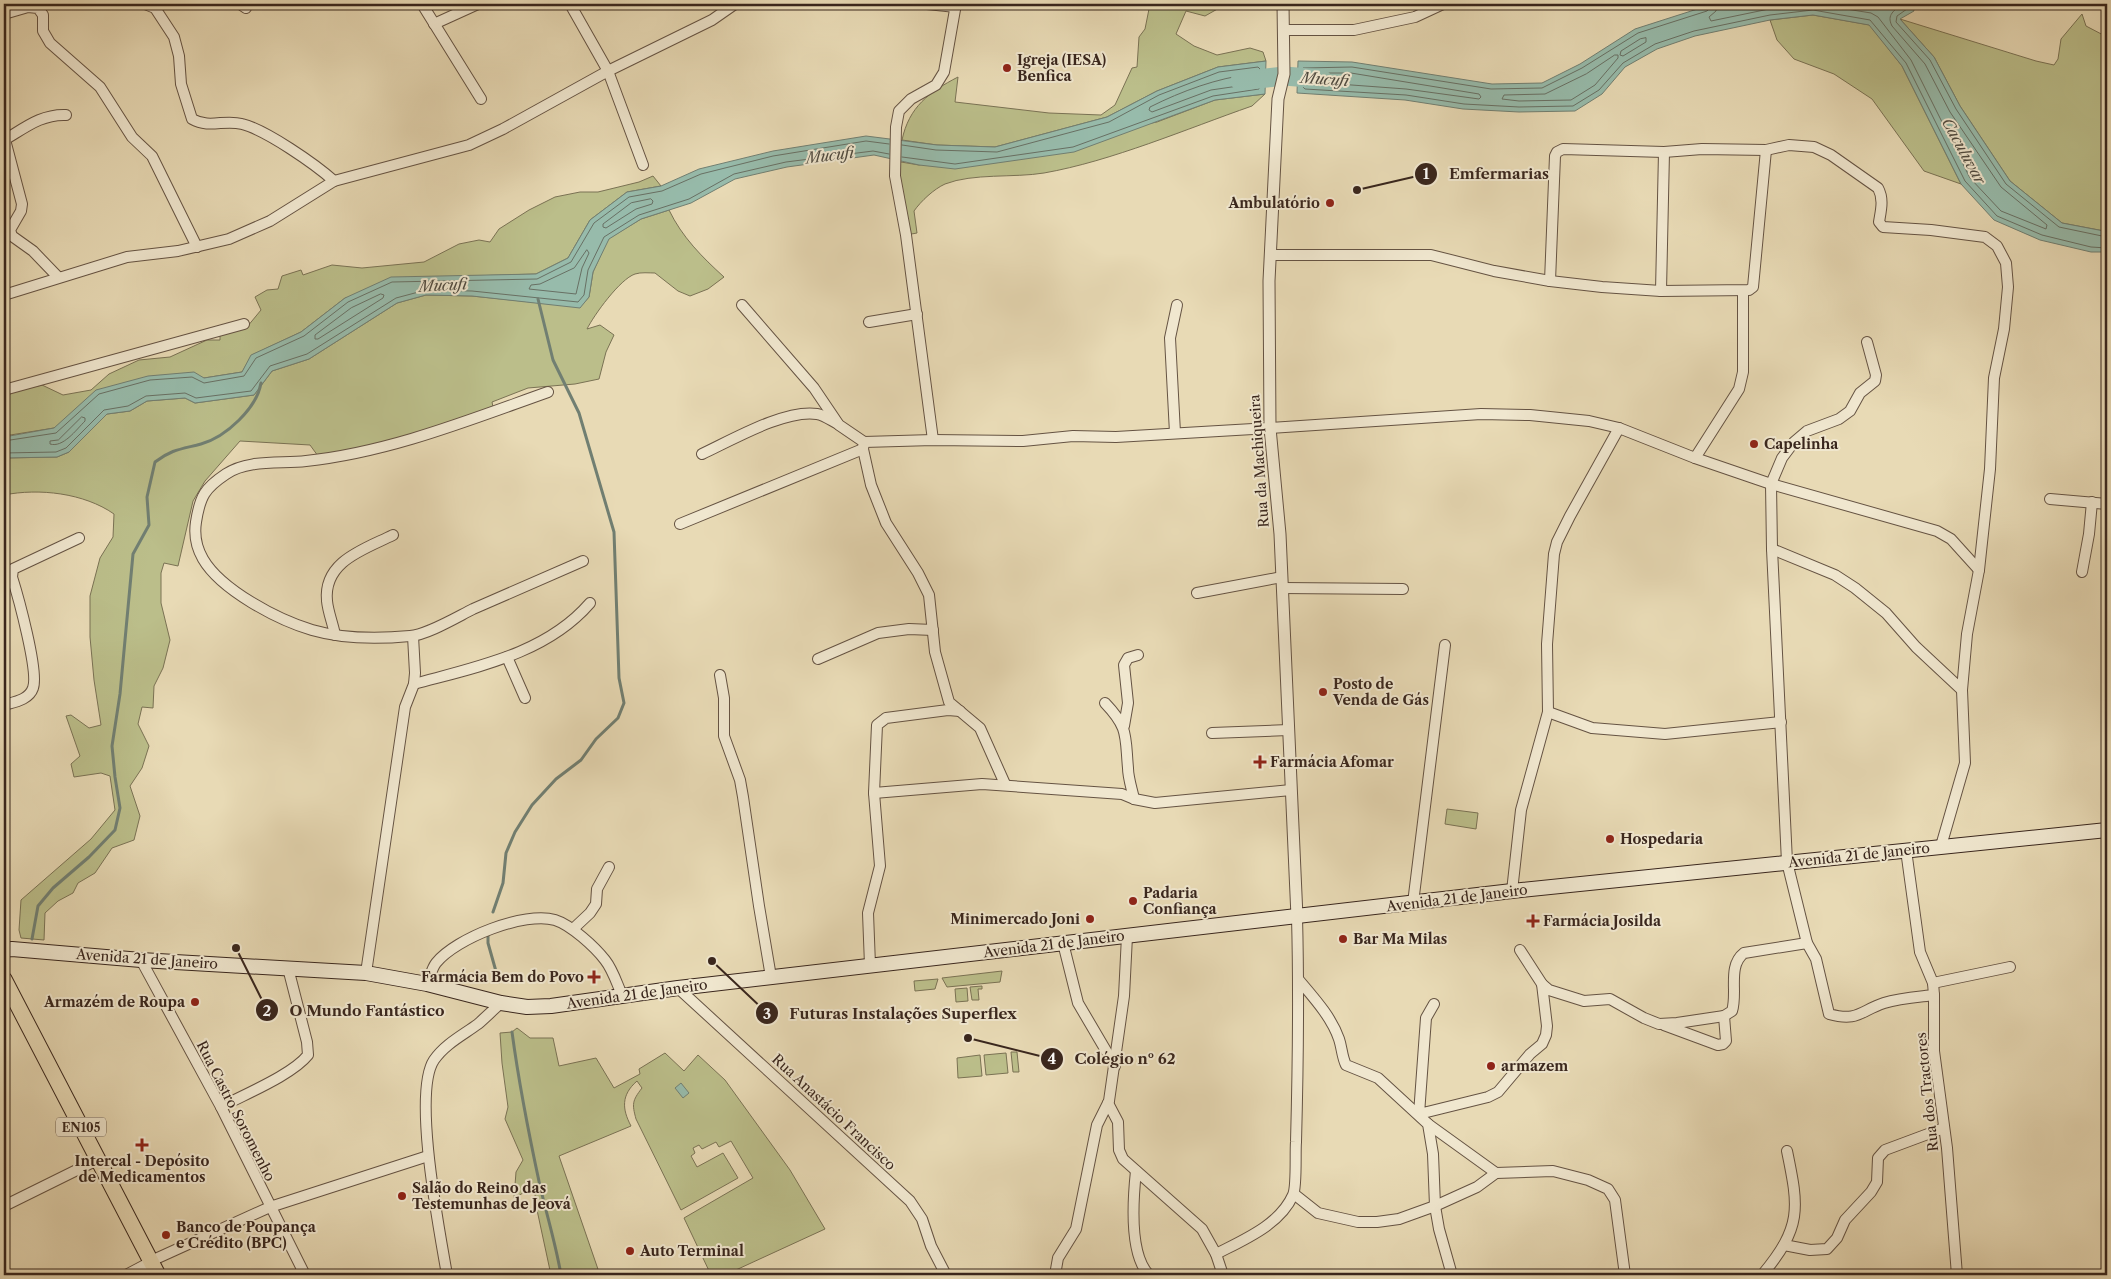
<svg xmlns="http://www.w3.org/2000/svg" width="2111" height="1279" font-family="'Libre Caslon Text',serif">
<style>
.green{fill:#bbbe8a;stroke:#7a7254}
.water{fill:#97bbab;stroke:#717f72}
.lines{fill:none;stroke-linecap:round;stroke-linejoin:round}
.shore{stroke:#687064;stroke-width:1}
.stream{stroke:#717f72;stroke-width:3}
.river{stroke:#97bbab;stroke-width:19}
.minor-casing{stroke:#655343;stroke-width:12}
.tertiary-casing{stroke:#655343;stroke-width:13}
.secondary-casing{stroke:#39261d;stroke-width:16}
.primary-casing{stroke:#39261d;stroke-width:17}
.minor{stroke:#f0e7cf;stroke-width:10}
.tertiary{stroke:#f0e7cf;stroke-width:11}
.secondary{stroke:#f0e7cf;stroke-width:14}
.primary{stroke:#e8dab5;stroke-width:15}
.poi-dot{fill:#8f2418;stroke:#f0e7cf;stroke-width:2}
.labels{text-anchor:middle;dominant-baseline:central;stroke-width:4;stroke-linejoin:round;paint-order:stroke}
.shield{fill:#f0e7cf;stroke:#706052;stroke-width:1}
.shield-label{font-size:12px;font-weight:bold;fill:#39261d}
.poi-label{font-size:14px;font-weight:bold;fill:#39261d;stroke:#f0e7cf;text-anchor:start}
.street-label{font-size:14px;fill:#39261d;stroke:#f0e7cf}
.water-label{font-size:15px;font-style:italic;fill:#504b40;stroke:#f0e7cf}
.leader{fill:none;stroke:#39261d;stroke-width:2}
.callout-dot{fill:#39261d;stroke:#f0e7cf;stroke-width:2}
.mark-label{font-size:15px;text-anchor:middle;font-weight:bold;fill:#fff}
.callout-label{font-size:15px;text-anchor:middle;font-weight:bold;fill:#39261d;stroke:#f0e7cf;stroke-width:4;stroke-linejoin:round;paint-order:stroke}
</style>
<rect width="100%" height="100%" fill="#e8dab5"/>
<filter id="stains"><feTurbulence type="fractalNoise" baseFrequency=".004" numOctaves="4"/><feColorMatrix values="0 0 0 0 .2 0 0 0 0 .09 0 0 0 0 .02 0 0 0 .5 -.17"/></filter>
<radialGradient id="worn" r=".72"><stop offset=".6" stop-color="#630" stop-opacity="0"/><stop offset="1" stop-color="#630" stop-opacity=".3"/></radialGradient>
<g class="green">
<path d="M1150,4H1218L1221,7L1205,16L1186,11L1176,34L1194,46L1217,55L1250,48L1263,52L1266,61L1218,67L1157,91L1107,117L995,147L937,145L902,140C909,107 929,92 958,77L955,102L1049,113L1101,115L1115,105L1132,68L1137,67L1139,37L1145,29Z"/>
<polygon points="2082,14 2086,26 2107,37 2107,222 2104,231 2062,223 2010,181 1960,106 1934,57 1900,19 2036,61 2054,65 2058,59 2061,39"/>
<polygon points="1813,15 1870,25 1902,66 1961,184 1924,171 1872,99 1834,74 1794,59 1777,40 1770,20"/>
<path d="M1265,94L1252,106C1186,129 1112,161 1044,173C1014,178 973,173 945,184C934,189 921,201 914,211L917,233L906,235L895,161L919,165L1157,122L1215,100Z"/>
<polygon points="653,176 661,186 627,192 590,220 568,258 536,274 436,277 345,298 301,332 252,355 242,372 204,378 54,428 4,436 4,394 42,385 63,395 91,390 109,374 139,360 170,357 207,340 220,340 220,334 247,327 261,310 255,297 267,290 278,289 282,276 301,270 303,275 332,265 362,268 424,262 459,244 479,240 490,242 499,229 529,210 555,197 580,192 598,192 639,182"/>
<path d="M669,210C682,237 702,257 724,277L708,289L690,296L678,291L655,273C649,273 641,272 635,274C620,279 594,315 587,329L600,325L614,335L606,352L599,379L575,384L528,388L492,402L493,407L410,441L318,456L310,445L240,441L205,481L193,501L178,566L164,563L161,573V603L170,640L163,668L154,686L153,708L142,707L138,724L149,746L142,768L130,786L140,816L134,840L112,848L95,873L78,883L73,893L58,901L45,913L44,940L21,938L19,930L21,900L91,839L115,810L110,776L101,773L74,777L71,764L80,756L66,716L71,715L89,728L101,725L94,680L90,637V596L100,558L113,537L114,514C84,493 39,488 4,495V458L57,457L69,452L107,414L130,411L147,401L185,398L195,403L254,395L272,371L309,359L397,303L426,295L472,296L580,307L589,297L593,272L608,239L641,219Z"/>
<polygon points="1447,809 1478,813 1476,829 1445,824"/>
<polygon points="1002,971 1000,982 947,987 942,978"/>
<polygon points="938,979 935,989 915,991 914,981"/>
<polygon points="982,986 982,989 978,989 979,1000 972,1000 970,987"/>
<polygon points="967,988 968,1001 956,1002 955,989"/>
<path d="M517,1028L530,1038H553L559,1066L596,1058L614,1088L640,1074L639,1069L665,1053L684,1071L698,1055L725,1080L790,1170L825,1229L725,1275H711L684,1218L753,1178L731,1141L719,1147L716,1142L702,1149L699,1145L693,1148L695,1153L691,1156L697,1167L723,1153L738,1178L681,1210L636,1119C632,1104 632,1101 642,1088L637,1081C621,1095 622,1109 631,1126L559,1156L600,1275H551L537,1210L534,1187L514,1198L516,1172L523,1160L505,1119L508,1107L502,1063L500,1033L512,1032Z"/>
<polygon points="1011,1052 1017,1052 1019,1072 1013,1072"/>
<polygon points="1006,1053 1008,1073 986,1075 984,1055"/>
<polygon points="980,1055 982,1076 958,1078 957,1058"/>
</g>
<g class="water">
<polygon points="1713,4 1912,4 1914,11 1900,19 1934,57 1960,106 2010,181 2062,223 2104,231 2107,222 2107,252 2091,252 2040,240 1994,220 1961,184 1902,66 1869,25 1813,15 1770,20 1695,36 1657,49 1625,67 1602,94 1575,111 1519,112 1463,109 1405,100 1297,93 1298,61 1352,62 1492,84 1542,83 1580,64 1635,29"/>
<polygon points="1266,61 1265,94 1215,100 1074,152 955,169 919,165 874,155 787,167 735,179 691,203 641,219 609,239 593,272 589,297 580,308 472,296 426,295 397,303 309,359 272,371 254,395 195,403 185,398 147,401 130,411 107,414 69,452 57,457 4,458 4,437 54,428 96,390 148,376 194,372 204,378 242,372 251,355 301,332 345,298 391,277 536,274 568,258 590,220 627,192 661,186 699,169 773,151 866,136 937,145 995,147 1107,117 1157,91 1218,67"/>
<polygon points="681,1083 689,1093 683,1098 675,1088"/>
</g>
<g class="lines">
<g class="shore">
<polyline points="1711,4 1710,8 1707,11 1638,33 1582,68 1542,88 1491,89 1352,67 1303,68 1302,86 1305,89 1406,95 1464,104 1519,107 1573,106 1599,90 1623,63 1655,44 1694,31 1770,15 1813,10 1870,20 1906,63 1965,181 1997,216 2042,235 2091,247 2107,248"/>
<polyline points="1717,4 1716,11 1709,17 1711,21 1769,9 1812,4"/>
<path d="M1815,4L1871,13L1878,17L1911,60L1970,178L2001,211L2046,229L2047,225L2001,187L1950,112L1925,64L1892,26C1886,14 1895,11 1901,4"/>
<polyline points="1907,4 1907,9 1897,16 1896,22 1930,60 1956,109 2006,184 2059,227 2102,236 2107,234"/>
<polygon points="1646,38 1646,42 1623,56 1620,55 1621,51 1640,39"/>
<polygon points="1615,55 1618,55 1618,58 1595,85 1571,100 1519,101 1502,99 1504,95 1545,94 1586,74"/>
<polygon points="1311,73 1351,73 1479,94 1481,97 1479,99 1406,89 1311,82 1309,80"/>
<path d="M1252,74L1254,76L1252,84L1211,90L1152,112L1149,110L1150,107C1182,91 1217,78 1252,74Z"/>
<polyline points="902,157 955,164 1073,147 1213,96 1259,89 1260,69 1258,67 1219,72 1159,95 1109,122 997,152 936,150 902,145"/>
<polygon points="651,199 653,201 652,204 636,209 606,228 603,227 603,224 631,203"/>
<polygon points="587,250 589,253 582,268 576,294 529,289 531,285 540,284 574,268"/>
<polygon points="381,294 384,295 383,298 318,339 315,339 315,335 351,308"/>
<path d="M82,417L85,418V421C76,430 63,448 50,444V441L58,440Z"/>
<polyline points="4,441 56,433 99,394 150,380 192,377 204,383 244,376 256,358 304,336 348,302 392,282 537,279 571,262 594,223 629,197 662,191 701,174 773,156 866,141 889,144"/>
<polyline points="4,453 56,452 66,448 104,410 128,406 146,396 185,393 196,398 251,391 270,366 307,354 396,298 426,290 472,291 578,302 584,295 588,270 604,237 639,215 689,199 734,174 786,162 873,151 889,154"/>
</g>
<g class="stream">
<polyline points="493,912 503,883 506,853 515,832 532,805 556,779 581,760 596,739 618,718 624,703 619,678 614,532 579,413 553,360 538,299"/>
<polyline points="488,933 488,943 499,982"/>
<path d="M32,939L38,906L53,888L89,857L115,830L120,808L115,777L112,746L120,694L133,554L149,525L147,497L155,462C172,449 182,449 201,444C226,437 257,408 261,383"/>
<path d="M512,1032C519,1084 529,1135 540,1186C547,1216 556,1245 561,1275"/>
</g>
<polyline class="river" points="1240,81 1284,76 1322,79"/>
<defs>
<g id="minor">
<path d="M145,4L155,8L174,37L179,56L181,84L192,119C210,129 224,119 242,124C266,130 315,164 334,181"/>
<polyline points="240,4 246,8"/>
<polyline points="422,4 481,99"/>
<polyline points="570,4 608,71 643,165"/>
<polyline points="927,4 956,7"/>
<polyline points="4,14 28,7 38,8 43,15 43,31 50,43 100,87 132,137 152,156 197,247"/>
<polyline points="434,24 478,4"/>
<polyline points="1284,30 1354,30 1415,17 1443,4"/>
<polyline points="4,136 22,204 21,211 10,230 12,236 33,251 58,277"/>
<path d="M6,139C26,127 42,114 66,115"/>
<polyline points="1271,255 1431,255 1494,271 1550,281 1602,287 1661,291 1749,290 1753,287 1766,150"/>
<path d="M1550,281L1555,156L1557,152L1563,149L1664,152L1702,149L1766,150L1789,145L1814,147L1831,155L1878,188C1884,199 1881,210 1879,222L1883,227L1931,230L1985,237L1997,246L2006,263L2008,287L2004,329L1994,378L1990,469L1979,570L1967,634L1962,690L1965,763L1941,846"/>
<polyline points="1661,291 1664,152"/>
<polyline points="4,295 127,257 178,251 229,239 270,221 334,181 469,145 503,129 608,71 712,20 735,4"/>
<polyline points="742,305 814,388 839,425 864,442 933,440 1023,441 1073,436 1116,437 1270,428 1481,414 1530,415 1589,421 1619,428 1695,458 1771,484 1937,531 1951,539 1979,570"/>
<polyline points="869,322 917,314"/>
<path d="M1867,342L1876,375L1875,381L1860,393L1850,411L1839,419L1807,431L1794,442L1782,458L1771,484L1772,549L1787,862L1807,943L1816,959L1829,1014C1858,1022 1860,1011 1884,1003C1900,998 1918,997 1934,995"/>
<polyline points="4,390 244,324"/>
<path d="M548,392C469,420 390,452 306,461C281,464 248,459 226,474C205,488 200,496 196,522C194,535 196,547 203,559C221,590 278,620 312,630C343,639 379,639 410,636C427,635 457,617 473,609C509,593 546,577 583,561"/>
<polyline points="1175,433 1170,338 1177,305"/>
<polyline points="933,440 906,235 895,176 896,127 899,111 911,99 936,85 944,72 956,4"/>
<polyline points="864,442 863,449 871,485 886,523 918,573 929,595 935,652 949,702 980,728 1005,784"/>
<path d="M702,454C732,440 785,409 817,414C824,415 832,421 838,424"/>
<polyline points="1695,458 1739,389 1743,372 1743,291"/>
<polyline points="2050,499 2107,504"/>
<polyline points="680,524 863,449"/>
<polyline points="1772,549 1835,575 1855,588 1886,613 1916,647 1962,690"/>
<polyline points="2082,572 2089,534 2092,502"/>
<polyline points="1282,588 1403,589"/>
<polyline points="1197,593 1282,577"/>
<path d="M335,635C333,624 328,612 327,601C323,561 365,549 393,535"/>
<polyline points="507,657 525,698"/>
<polyline points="818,659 878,633 909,629 933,630"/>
<polyline points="720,675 724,698 724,736 740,780 743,797 759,906 771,977"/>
<path d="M414,684C476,667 546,654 590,603"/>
<path d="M1105,703C1129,728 1125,736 1128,768C1128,778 1132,789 1134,799"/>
<path d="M4,705C14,702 29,700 33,688C39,672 18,596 12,577L13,569L79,538"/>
<polyline points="1548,712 1592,728 1665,734 1781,722"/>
<polyline points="1124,726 1128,703 1124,665 1128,658 1138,655"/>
<polyline points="1212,733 1288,730"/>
<polyline points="874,793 982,784 1122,794 1134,799 1155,803 1291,790"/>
<polyline points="1906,850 1920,952 1933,983 1934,995 1934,1051 1947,1148 1957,1275"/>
<polyline points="1512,891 1521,810 1548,712 1547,644 1554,554 1557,542 1570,516 1619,428"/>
<polyline points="1413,903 1445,645"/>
<polyline points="573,929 590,913 596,904 597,889 609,867"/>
<polyline points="1063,943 1078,1003 1115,1066"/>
<path d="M1520,950L1542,984L1549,990L1584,1001L1610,999L1644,1018L1659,1024L1677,1023L1724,1016L1732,1011C1738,993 1727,966 1744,953L1807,943"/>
<polyline points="141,960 221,1107 305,1275"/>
<polyline points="870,965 868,913 880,866 874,793 877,725 886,718 948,710 960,711"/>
<polyline points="366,973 405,707 414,684 415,673 413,636"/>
<path d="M1298,979C1313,997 1331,1016 1339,1039C1342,1048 1342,1057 1346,1065L1378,1078L1428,1124L1433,1154L1435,1206L1439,1229L1452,1275"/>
<polyline points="1933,983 2010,967"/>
<path d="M427,984C430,977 432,968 436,963C456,938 525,911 555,920C571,925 595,947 605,960C613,970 617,984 622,995"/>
<polyline points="678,988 910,1201 922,1219 931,1246 946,1275"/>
<polyline points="1434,1004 1426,1018 1419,1114 1488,1097 1498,1092 1530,1054 1542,1044 1546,1035 1547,1026 1542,984"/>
<polyline points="1664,1025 1718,1045 1723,1044 1726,1041 1724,1016"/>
<polyline points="1108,1103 1118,1122 1119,1150 1123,1159 1202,1229 1216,1254 1223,1275"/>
<path d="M221,1107C245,1094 292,1075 308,1055L307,1042L288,968"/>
<polyline points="1428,1124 1496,1173 1553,1171 1588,1180 1608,1189 1615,1200 1625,1275"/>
<path d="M1136,1171C1133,1199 1129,1254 1149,1275"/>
<polyline points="1294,1194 1318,1213 1358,1222 1377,1222 1399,1219 1435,1206 1477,1187 1496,1173"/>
<polyline points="4,1206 91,1163"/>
<polyline points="1784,1245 1810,1250 1827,1249 1837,1238 1845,1220 1871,1192 1877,1182 1878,1158 1885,1150 1944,1128"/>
<path d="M1216,1254C1243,1240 1280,1225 1293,1195C1297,1186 1295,1153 1296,1142C1298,1067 1299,992 1297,917"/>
<polyline points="151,1261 270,1207 428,1156"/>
<polyline points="126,1275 145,1265"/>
<path d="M447,1275C440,1233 412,1093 434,1060C445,1044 463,1035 478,1024C486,1017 493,1010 501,1003"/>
<polyline points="1055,1275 1058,1258 1076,1229 1097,1125 1109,1101 1124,996 1127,936"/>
<path d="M1762,1275C1802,1227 1799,1209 1787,1151"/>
</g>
<polyline id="tertiary" points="1283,4 1284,74 1278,99 1269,281 1270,428 1280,534 1297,917"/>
<polyline id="secondary" points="4,950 12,949 141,960 366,973 427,984 501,1003 527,1007 551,1006 678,988 1512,891 2107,830"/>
<polyline id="primary" points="4,979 158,1275"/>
</defs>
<use href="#minor" class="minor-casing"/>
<use href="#tertiary" class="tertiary-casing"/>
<use href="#secondary" class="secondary-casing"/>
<use href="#primary" class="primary-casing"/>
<use href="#minor" class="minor"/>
<use href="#tertiary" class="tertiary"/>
<use href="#secondary" class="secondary"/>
<use href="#primary" class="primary"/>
</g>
<g class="poi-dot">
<circle cx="1007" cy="68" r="5"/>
<circle cx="1330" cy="203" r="5"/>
<circle cx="1754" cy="444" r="5"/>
<circle cx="1323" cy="692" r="5"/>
<path d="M1257.5 754.5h5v5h5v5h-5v5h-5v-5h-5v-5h5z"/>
<circle cx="1610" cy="839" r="5"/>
<circle cx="1133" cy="901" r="5"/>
<circle cx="1090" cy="919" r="5"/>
<path d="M1530.5 913.5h5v5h5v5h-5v5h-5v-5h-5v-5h5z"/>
<circle cx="1343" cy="939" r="5"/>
<path d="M591.5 969.5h5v5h5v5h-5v5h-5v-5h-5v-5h5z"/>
<circle cx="195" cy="1002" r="5"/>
<circle cx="1491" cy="1066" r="5"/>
<path d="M139.5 1137.5h5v5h5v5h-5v5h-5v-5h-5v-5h5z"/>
<circle cx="402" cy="1196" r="5"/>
<circle cx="166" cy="1235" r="5"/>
<circle cx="630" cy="1251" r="5"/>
</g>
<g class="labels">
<rect class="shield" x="56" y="1117.5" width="50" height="19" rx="4"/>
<g class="shield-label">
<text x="81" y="1127">EN105</text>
</g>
<g class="poi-label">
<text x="1017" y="60">Igreja (IESA)<tspan x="1017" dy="16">Benfica</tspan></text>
<text x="1320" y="203" text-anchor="end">Ambulatório</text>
<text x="1764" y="444">Capelinha</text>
<text x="1333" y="684">Posto de<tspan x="1333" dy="16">Venda de Gás</tspan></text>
<text x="1270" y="762">Farmácia Afomar</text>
<text x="1620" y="839">Hospedaria</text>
<text x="1143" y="893">Padaria<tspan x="1143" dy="16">Confiança</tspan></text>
<text x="1080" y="919" text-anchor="end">Minimercado Joni</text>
<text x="1543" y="921">Farmácia Josilda</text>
<text x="1353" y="939">Bar Ma Milas</text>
<text x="584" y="977" text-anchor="end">Farmácia Bem do Povo</text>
<text x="185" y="1002" text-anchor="end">Armazém de Roupa</text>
<text x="1501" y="1066">armazem</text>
<text x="142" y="1161" text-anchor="middle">Intercal - Depósito<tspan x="142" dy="16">de Medicamentos</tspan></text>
<text x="412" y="1188">Salão do Reino das<tspan x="412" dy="16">Testemunhas de Jeová</tspan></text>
<text x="176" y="1227">Banco de Poupança<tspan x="176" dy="16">e Crédito (BPC)</tspan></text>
<text x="640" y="1251">Auto Terminal</text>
</g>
<g class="street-label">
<text transform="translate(1259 461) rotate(-94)">Rua da Machiqueira</text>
<text transform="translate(1859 855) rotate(-6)">Avenida 21 de Janeiro</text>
<text transform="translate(1457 898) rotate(-7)">Avenida 21 de Janeiro</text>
<text transform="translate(1054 944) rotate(-7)">Avenida 21 de Janeiro</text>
<text transform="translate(147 959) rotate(4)">Avenida 21 de Janeiro</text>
<text transform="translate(637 994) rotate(-8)">Avenida 21 de Janeiro</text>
<text transform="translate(1927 1092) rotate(-96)">Rua dos Tractores</text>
<text transform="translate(236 1111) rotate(63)">Rua Castro Soromenho</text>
<text transform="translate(834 1112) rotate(43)">Rua Anastácio Francisco</text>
</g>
<g class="water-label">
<text transform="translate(1325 79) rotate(4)">Mucufi</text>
<text transform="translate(1964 151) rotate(61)">Caculuvar</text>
<text transform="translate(830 155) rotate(-7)">Mucufi</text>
<text transform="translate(443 285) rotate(-3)">Mucufi</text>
</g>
</g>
<path class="leader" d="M1357 190L1426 174M236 948L267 1010M712 961L767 1013M968 1038L1052 1059"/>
<g class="callout-dot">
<circle cx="1357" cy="190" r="5"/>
<circle cx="236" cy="948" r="5"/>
<circle cx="712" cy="961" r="5"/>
<circle cx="968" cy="1038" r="5"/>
<circle cx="1426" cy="174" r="12"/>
<circle cx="267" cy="1010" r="12"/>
<circle cx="767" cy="1013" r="12"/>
<circle cx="1052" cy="1059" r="12"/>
</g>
<g class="mark-label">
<text x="1426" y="179">1</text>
<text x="267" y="1016">2</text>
<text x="767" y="1019">3</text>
<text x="1052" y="1064">4</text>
</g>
<g class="callout-label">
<text x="1499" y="179">Emfermarias</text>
<text x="367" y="1016">O Mundo Fantástico</text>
<text x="903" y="1019">Futuras Instalações Superflex</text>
<text x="1125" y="1064">Colégio nº 62</text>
</g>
<rect width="2111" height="1279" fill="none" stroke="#e8dab5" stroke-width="20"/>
<rect x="5" y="5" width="2101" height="1269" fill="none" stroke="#39261d" stroke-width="2.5"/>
<rect x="10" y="10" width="2091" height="1259" fill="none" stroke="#39261d"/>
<rect width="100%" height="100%" filter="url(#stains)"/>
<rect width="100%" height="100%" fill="url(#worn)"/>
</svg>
